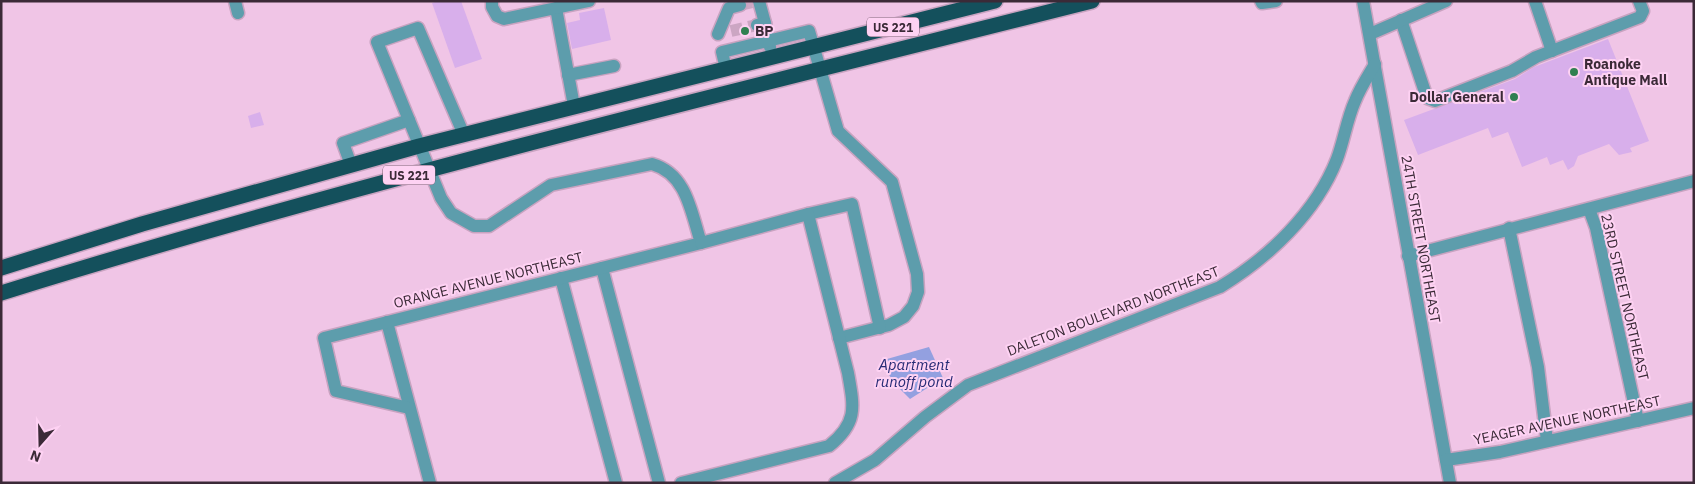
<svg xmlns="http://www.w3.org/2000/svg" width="1695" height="484" font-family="'IBM Plex Sans',sans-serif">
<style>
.water{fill:#93a0e0}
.building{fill:#d8afeb}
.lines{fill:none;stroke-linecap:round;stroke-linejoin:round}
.minor-tunnel{stroke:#cca6c3;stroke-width:12;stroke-dasharray:12 6;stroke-linecap:butt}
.minor-casing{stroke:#c8a3c0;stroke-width:15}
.highway-casing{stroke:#c8a3c0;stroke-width:18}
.minor{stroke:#5d9dac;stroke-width:12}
.highway{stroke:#14505c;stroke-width:15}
.poi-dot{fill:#308051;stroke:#fed2f3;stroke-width:2}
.labels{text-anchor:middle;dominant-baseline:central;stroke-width:4;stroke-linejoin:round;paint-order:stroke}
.shield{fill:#fed2f3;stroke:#765c6f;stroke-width:1}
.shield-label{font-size:12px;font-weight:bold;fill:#3b2a37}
.poi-label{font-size:14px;font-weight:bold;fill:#3b2a37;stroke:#fed2f3;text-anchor:start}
.street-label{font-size:14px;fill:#3b2a37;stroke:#fed2f3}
.water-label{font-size:15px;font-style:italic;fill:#272b75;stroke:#fed2f3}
</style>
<rect width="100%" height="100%" fill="#f0c5e6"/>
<polygon class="water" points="929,347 943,378 910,399 895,384 880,361"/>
<g class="building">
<polygon points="438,1 461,1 482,59 455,68 432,3"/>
<polygon points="604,8 611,40 572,49 567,23 580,20 579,13"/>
<polygon points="1608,39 1649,141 1630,148 1632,152 1619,155 1609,144 1578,156 1574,166 1568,170 1563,160 1550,165 1547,157 1522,167 1508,132 1492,138 1488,128 1418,155 1404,120 1515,79 1534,67"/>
<polygon points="260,112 264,125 251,128 248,116"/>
</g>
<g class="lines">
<g class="minor-tunnel">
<polyline points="740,5 752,2"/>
<polyline points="731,31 757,25"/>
</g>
<defs>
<g id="minor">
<polyline points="235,1 238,13"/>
<polyline points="492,1 492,7 497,16 504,19 556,8 574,106"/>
<polyline points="759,1 765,23"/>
<polyline points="1261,1 1262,3 1276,1"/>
<polyline points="1363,1 1450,483"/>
<polyline points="1535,1 1552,51"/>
<polyline points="556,8 589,1"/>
<polyline points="1401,20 1427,98 1435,101 1512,71 1536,57 1640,17 1643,11 1639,1"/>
<polyline points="757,25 765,23 770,47"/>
<polyline points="718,34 729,8 740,5"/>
<polyline points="1370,34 1446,1"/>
<polyline points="726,69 722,52 809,31 838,131 892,182 917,274 918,292 913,306 904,317 889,325 839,338"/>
<polyline points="568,75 614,66"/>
<polyline points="351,165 343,143 409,120"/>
<polyline points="1589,209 1596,228 1638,421"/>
<polyline points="808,214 852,204 880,328"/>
<polyline points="1509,228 1538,367 1547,441"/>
<polyline points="1408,256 1694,181"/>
<polyline points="602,268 659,483"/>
<polyline points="561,278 616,483"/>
<polyline points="387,322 430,483"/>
<path d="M409,408L336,391L324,338L701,243C691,212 687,174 652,164L551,185L489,226H474L451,213L441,198L377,42L418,28L464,135"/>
<polyline points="1446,460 1500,452 1694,408"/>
<path d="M681,483L829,446C858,423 854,407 848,373L808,214L701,243"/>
<path d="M835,483L875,460L925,417L968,385L1220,287C1268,258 1316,213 1337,159C1344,140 1347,119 1355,101C1360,88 1368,76 1375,64"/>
</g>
<g id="highway">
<polyline points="1,268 142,224 419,146 995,1"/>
<path d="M1,293C360,181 727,93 1092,1"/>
</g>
</defs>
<use href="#minor" class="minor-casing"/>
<use href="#highway" class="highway-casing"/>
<use href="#minor" class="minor"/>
<use href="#highway" class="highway"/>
</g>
<g class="poi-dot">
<circle cx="745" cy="31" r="5"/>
<circle cx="1574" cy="72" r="5"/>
<circle cx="1514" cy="97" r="5"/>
</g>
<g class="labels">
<g class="shield">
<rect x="867" y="17.5" width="52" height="19" rx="4"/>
<rect x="383" y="165.5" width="52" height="19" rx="4"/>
</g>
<g class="shield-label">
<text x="893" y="27">US 221</text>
<text x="409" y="175">US 221</text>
</g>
<g class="poi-label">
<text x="755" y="31">BP</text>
<text x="1584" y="64">Roanoke<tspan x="1584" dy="16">Antique Mall</tspan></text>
<text x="1504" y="97" text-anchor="end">Dollar General</text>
</g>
<g class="street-label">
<text transform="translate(1421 239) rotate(80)">24TH STREET NORTHEAST</text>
<text transform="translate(488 280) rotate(-14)">ORANGE AVENUE NORTHEAST</text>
<text transform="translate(1625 297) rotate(77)">23RD STREET NORTHEAST</text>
<text transform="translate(1113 311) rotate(-21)">DALETON BOULEVARD NORTHEAST</text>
<text transform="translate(1567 420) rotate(-12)">YEAGER AVENUE NORTHEAST</text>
</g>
<g class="water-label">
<text x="914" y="364">Apartment<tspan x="914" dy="17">runoff pond</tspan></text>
</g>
</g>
<rect width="1695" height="484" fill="none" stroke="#3b2a37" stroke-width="5"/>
<g transform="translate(40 444) rotate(200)" stroke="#fed2f3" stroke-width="4" paint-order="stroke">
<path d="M0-4L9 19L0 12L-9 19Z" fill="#3b2a37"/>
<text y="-8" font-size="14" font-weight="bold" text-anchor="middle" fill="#3b2a37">N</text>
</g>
</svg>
